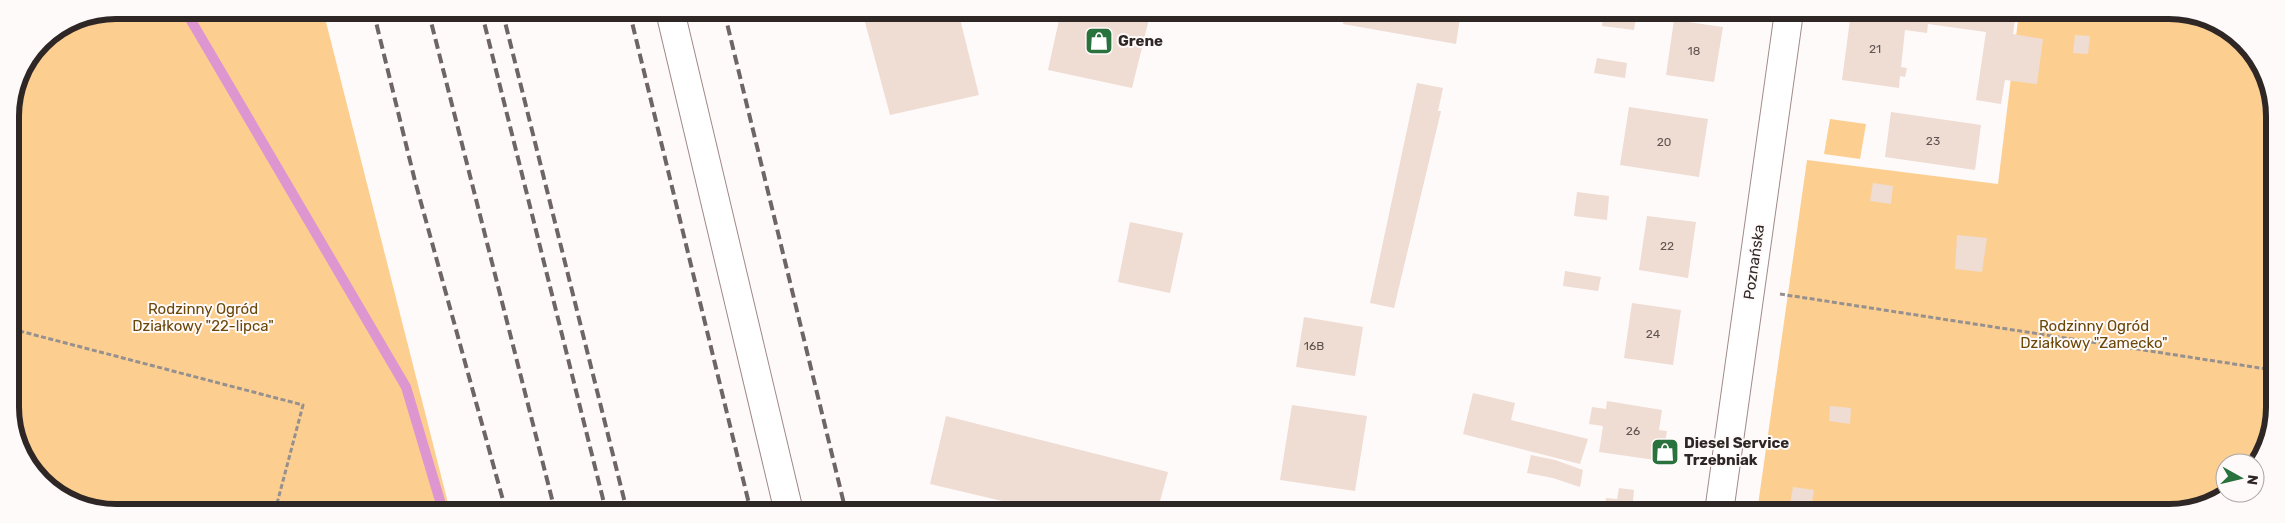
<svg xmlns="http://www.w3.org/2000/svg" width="2285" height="523" font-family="Rubik,sans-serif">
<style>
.green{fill:#fccf91}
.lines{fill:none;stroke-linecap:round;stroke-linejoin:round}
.stream{stroke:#de96d0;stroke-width:10}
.building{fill:#efdcd2}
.minor-casing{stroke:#9f8a88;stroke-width:30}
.path{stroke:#96908f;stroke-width:3;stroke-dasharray:5 2.5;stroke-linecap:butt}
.minor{stroke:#fff;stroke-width:28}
.rail{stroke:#6e6666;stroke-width:4;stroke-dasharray:10 5;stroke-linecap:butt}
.labels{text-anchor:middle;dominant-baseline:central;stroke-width:4;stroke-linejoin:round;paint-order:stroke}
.number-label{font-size:12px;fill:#5f5451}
.poi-label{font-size:15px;font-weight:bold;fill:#2f2726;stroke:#fffafa;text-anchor:start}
.street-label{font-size:15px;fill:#2f2726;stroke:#fffafa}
.park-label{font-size:15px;fill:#6b4708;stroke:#fffafa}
.rim{fill:none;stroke:#2f2726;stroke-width:6}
</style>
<rect width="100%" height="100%" fill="#fffafa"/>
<g class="green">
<polygon points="116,10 323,10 450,511 95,511 41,482 12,428 10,109 21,69 41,41 76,18"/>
<polygon points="2019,12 2190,12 2244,41 2273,95 2273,428 2253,463 2225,463 2225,492 2176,513 1757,512 1807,160 1998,184"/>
<polygon points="1830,119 1866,124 1860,159 1824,154"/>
</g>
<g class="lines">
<polyline class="stream" points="189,10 189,17 406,387 443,511"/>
</g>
<g class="building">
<polygon points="862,11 958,11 979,95 890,115"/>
<polygon points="1061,11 1151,11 1132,88 1048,70"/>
<polygon points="1345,11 1461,11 1456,44 1343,24"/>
<polygon points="1604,11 1637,11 1634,30 1602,26"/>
<polygon points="1851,12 2011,12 2010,20 2015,20 2013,34 2043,39 2037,84 2005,80 2001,104 1976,100 1986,32 1928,24 1927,33 1905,30 1901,67 1907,68 1905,77 1900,76 1899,88 1842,80"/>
<polygon points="1674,20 1723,27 1714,82 1666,75"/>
<polygon points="2075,35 2090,36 2088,54 2073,53"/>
<polygon points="1597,58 1627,63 1625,78 1594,73"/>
<polygon points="1417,83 1443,88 1438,111 1441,111 1394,308 1370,303"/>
<polygon points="1629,107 1708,119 1699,177 1620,165"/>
<polygon points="1891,112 1981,125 1975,170 1885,157"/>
<polygon points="1873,183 1893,186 1891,204 1870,201"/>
<polygon points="1577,192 1609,196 1607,220 1574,216"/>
<polygon points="1647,216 1696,222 1688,278 1639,270"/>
<polygon points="1130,222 1183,233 1170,293 1118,282"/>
<polygon points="1957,235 1987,238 1982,272 1955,269"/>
<polygon points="1565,271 1601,277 1598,291 1563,286"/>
<polygon points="1632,303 1681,310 1673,365 1624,358"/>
<polygon points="1304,317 1363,327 1355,376 1296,367"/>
<polygon points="1473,393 1515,403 1511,420 1588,439 1580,464 1463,434"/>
<polygon points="1607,401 1662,410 1659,430 1667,431 1662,461 1599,452 1603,426 1589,424 1592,407 1606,409"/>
<polygon points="1292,405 1367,416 1355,491 1280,480"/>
<polygon points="1830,406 1851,408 1850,424 1829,421"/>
<polygon points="946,416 1168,472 1157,512 1049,512 930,484"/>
<polygon points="1531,455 1555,460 1583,470 1580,487 1553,478 1527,473"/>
<polygon points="1793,487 1814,490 1811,507 1790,504"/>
<polygon points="1619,488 1634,490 1633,501 1656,504 1655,512 1604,512 1606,498 1617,499"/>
</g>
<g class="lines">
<defs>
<g id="minor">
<polyline points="670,11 789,512"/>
<polyline points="1719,512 1789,12"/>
</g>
</defs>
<use href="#minor" class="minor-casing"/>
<g class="path">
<polyline points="1780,294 2273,370"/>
<polyline points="12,329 303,405 275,511"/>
</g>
<use href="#minor" class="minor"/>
<g class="rail">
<polyline points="373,10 415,181 506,511"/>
<polyline points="428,10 555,511"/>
<polyline points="481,10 606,511"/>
<polyline points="502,10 627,511"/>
<polyline points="629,10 751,512"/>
<polyline points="724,11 846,512"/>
</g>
</g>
<defs>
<symbol id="shop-square" viewBox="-11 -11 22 22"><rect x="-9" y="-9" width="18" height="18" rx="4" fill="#29713d" stroke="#fffafa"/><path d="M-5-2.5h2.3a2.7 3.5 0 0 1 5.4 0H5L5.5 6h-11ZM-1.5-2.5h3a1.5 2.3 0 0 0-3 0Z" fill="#fff"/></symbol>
</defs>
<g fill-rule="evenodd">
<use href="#shop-square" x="1083" y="25" width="32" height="32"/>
<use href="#shop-square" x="1649" y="436" width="32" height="32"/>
</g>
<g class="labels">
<g class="number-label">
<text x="1875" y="49">21</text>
<text x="1694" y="51">18</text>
<text x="1933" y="141">23</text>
<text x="1664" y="142">20</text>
<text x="1667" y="246">22</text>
<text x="1653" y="334">24</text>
<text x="1314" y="346">16B</text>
<text x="1633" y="431">26</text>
</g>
<g class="poi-label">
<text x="1118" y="41">Grene</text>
<text x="1684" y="443">Diesel Service<tspan x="1684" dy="17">Trzebniak</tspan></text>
</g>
<g class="street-label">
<text transform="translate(1754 262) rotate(-82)">Poznańska</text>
</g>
<g class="park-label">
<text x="203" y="309">Rodzinny Ogród<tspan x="203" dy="17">Działkowy "22-lipca"</tspan></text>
<text x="2094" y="326">Rodzinny Ogród<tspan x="2094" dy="17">Działkowy "Zamecko"</tspan></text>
</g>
</g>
<path d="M0 0H2285V523H0ZM116 19H2169A97 97 0 0 1 2266 116V407A97 97 0 0 1 2169 504H116A97 97 0 0 1 19 407V116A97 97 0 0 1 116 19Z" fill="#fffafa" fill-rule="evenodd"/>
<path class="rim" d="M116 19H2169A97 97 0 0 1 2266 116V407A97 97 0 0 1 2169 504H116A97 97 0 0 1 19 407V116A97 97 0 0 1 116 19Z"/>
<g transform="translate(2240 478) rotate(98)"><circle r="24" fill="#fffafa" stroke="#aca6a5"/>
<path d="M0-4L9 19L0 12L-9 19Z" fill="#29713d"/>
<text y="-8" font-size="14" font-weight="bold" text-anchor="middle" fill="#2f2726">N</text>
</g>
</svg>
